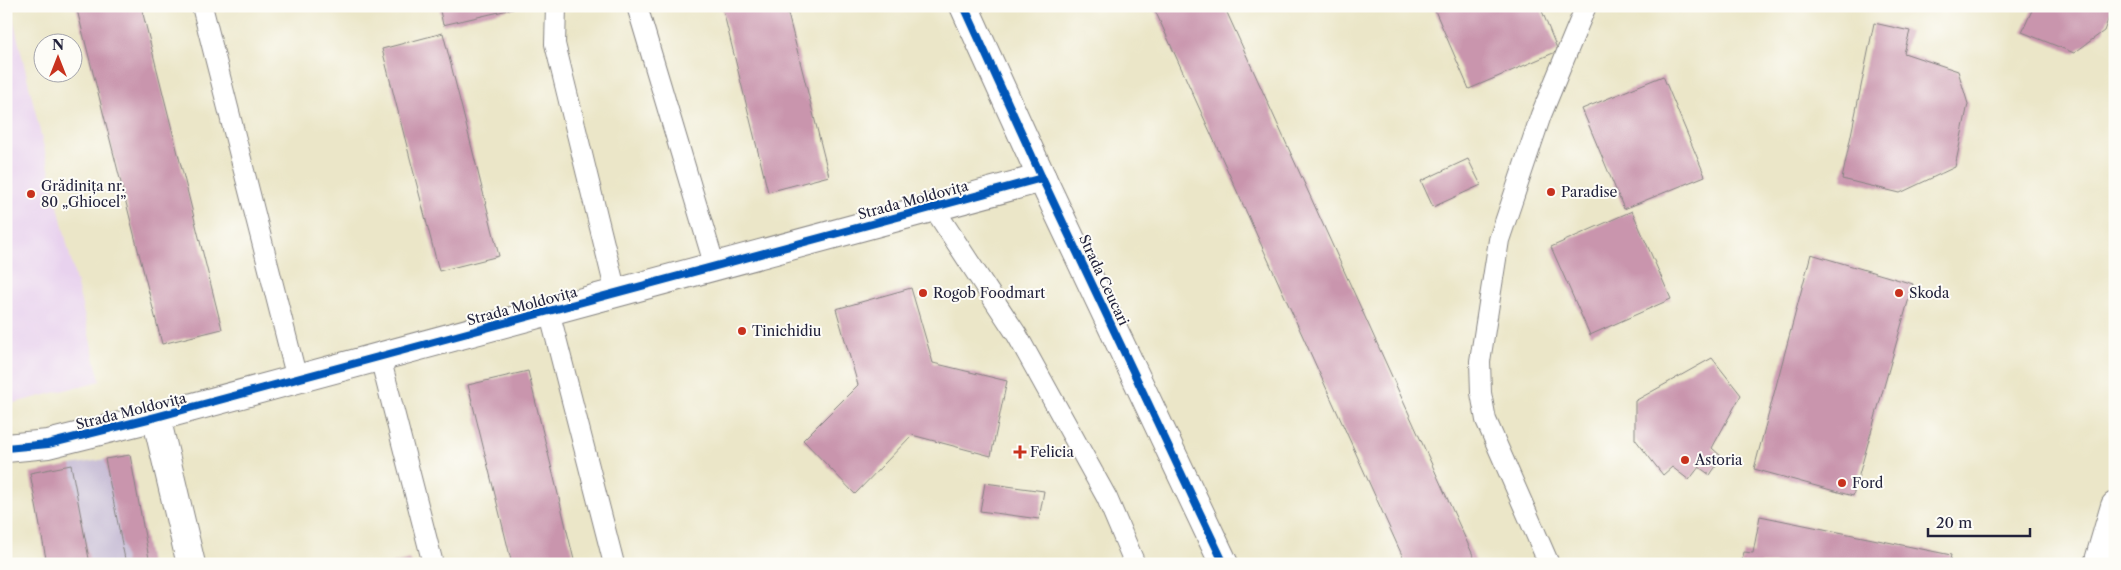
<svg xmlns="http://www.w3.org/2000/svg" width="2121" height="570" font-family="'Libre Caslon Text',serif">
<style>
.built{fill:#e8d2ee}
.industrial{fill:#c9bfd7}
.building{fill:#c995ad}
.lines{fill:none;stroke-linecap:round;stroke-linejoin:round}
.lane-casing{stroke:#868482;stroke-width:22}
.street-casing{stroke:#868482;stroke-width:30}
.secondary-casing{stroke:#868482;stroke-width:30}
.highway-casing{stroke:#868482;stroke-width:30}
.lane{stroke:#fff;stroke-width:20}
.street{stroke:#fff;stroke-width:28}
.secondary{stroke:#fff;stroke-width:28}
.highway{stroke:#fff;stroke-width:28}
.cycleway-casing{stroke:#fdfcf7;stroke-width:11}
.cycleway{stroke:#0057b8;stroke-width:8}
.poi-dot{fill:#c8321e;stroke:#fdfcf7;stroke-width:2}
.labels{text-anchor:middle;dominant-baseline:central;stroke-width:4;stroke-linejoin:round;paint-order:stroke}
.poi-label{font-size:14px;fill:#22223b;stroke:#fdfcf7;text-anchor:start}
.street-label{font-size:14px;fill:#22223b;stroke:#fdfcf7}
</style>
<rect width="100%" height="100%" fill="#fdfcf7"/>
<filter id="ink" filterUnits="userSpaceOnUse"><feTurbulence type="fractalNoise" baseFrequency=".02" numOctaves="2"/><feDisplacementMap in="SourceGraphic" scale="10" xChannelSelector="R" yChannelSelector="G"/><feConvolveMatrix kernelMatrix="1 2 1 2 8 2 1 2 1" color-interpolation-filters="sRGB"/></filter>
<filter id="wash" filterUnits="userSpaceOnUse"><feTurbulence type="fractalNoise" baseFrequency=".0096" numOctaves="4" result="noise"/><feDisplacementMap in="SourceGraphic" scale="20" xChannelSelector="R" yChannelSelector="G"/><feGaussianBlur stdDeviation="1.12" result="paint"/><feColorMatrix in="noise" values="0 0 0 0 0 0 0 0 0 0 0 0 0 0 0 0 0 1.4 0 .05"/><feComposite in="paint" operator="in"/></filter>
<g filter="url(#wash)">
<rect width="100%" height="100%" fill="#ebe6c8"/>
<polygon class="built" points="6,6 10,6 100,381 6,405"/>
<polygon class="industrial" points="130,455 150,564 47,564 71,465"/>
<g id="blocks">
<g class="building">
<polygon points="76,6 141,6 222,329 162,344"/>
<polygon points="439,6 521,6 521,7 443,25"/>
<polygon points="722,6 786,6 829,176 768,192"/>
<polygon points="1153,6 1224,6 1477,564 1406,564"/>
<polygon points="1433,6 1540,6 1558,51 1469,89"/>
<polygon points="2034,6 2112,6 2112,9 2104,31 2074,53 2022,32"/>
<polygon points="1874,23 1910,31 1904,53 1958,71 1968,104 1955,167 1900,193 1842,179"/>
<polygon points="443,33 499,256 439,271 382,49"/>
<polygon points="1663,76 1705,176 1624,209 1582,109"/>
<polygon points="1468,159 1481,185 1433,207 1421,181"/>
<polygon points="1632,211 1671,299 1590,335 1551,247"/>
<polygon points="1811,254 1913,284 1853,496 1754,469"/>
<polygon points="911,288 933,363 1007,381 991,456 912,435 855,494 803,440 858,385 836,309"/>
<polygon points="1712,358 1741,395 1712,448 1722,457 1710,475 1699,467 1689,480 1672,467 1663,475 1635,439 1635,401"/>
<polygon points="528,371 575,564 512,564 468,385"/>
<polygon points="130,455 150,564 126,564 105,459"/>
<polygon points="71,465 90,564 47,564 30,473"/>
<polygon points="985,483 1044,491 1039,519 980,511"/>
<polygon points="1760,516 1951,555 1949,564 1741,564 1744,552 1753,553"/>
<polygon points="410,559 412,564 393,564 393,563"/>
</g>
</g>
</g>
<g filter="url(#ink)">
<use href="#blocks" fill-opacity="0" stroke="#868482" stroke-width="1"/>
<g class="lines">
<defs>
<g id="lane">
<polyline points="202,6 297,379"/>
<polyline points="556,6 555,44 616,293"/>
<polyline points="637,6 715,267"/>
<polyline points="933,207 1017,335 1107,498 1135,564"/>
<polyline points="549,311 614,564"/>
<polyline points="380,357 433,564"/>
<polyline points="1549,564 1486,420 1481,393 1480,361 1499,240 1541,115 1586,6"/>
</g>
<g id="street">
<polyline points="156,417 191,564"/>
<polyline points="6,448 48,444 156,417 1042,178"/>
</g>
<polyline id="secondary" points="964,6 1042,178 1224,564"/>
<polyline id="highway" points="2098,564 2115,506"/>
</defs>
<use href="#lane" class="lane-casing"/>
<use href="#street" class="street-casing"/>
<use href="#secondary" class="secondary-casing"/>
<use href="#highway" class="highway-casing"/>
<use href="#lane" class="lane"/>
<use href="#street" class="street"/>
<use href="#secondary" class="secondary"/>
<use href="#highway" class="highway"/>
<defs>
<g id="cycleway">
<polyline points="964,6 1042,178 1224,564"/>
<polyline points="6,448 48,444 156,417 1042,178"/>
</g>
</defs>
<use href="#cycleway" class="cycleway-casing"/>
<use href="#cycleway" class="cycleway"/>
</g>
</g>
<g class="poi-dot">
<circle cx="1551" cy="192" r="5"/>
<circle cx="31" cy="194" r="5"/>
<circle cx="923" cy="293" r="5"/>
<circle cx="1899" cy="293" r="5"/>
<circle cx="742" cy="331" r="5"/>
<path d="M1017.5 444.5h5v5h5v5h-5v5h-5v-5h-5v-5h5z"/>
<circle cx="1685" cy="460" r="5"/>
<circle cx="1842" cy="483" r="5"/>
</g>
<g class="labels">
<g class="poi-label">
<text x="41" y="186">Grădinița nr.<tspan x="41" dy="16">80 „Ghiocel”</tspan></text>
<text x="1561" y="192">Paradise</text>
<text x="933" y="293">Rogob Foodmart</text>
<text x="1909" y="293">Skoda</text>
<text x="752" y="331">Tinichidiu</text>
<text x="1030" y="452">Felicia</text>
<text x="1695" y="460">Astoria</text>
<text x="1852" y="483">Ford</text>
</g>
<g class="street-label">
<text transform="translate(913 200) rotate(-15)">Strada Moldovița</text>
<text transform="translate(1104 280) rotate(65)">Strada Ceucari</text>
<text transform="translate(522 306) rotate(-15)">Strada Moldovița</text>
<text transform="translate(131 411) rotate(-14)">Strada Moldovița</text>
</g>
</g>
<rect width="2121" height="570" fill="none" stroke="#fdfcf7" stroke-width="25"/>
<g transform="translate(58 58)"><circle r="24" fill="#fdfcf7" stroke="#a5a5ac"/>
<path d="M0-4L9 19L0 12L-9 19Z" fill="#c8321e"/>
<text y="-8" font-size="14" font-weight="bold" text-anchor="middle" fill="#22223b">N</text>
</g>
<path d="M1928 528v8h102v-8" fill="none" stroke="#22223b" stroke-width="2.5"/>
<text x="1936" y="528" font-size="15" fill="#22223b" stroke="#fdfcf7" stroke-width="4" paint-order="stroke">20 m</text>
</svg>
